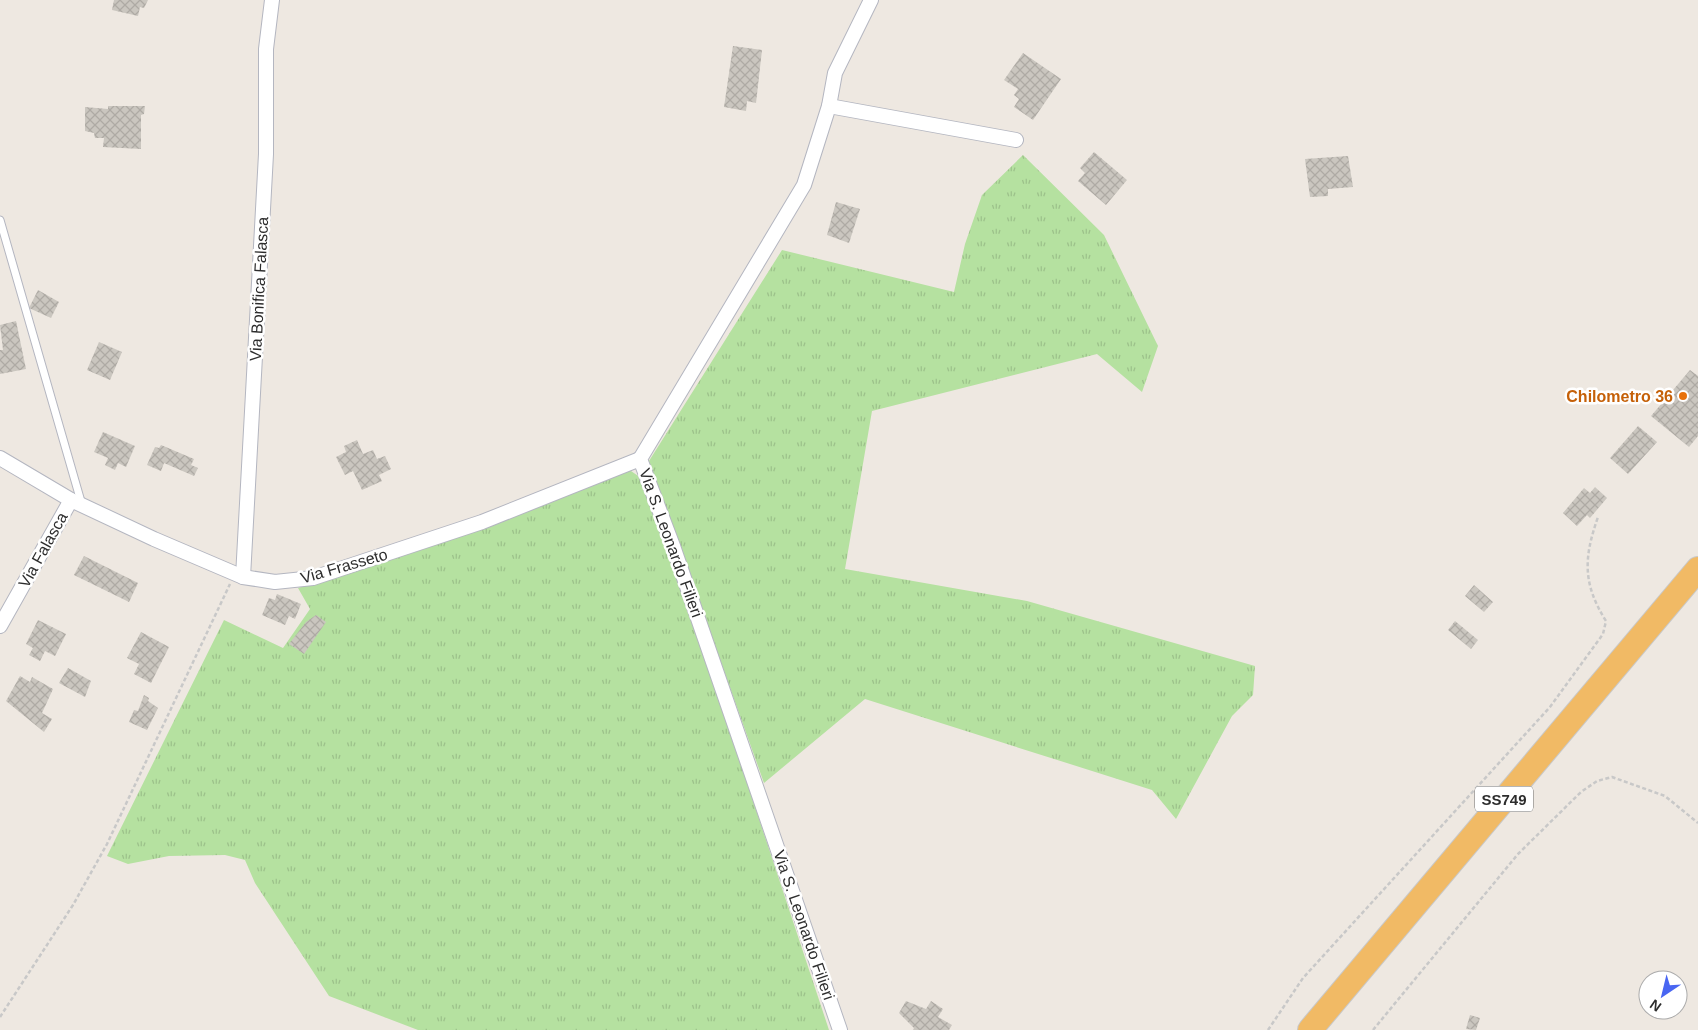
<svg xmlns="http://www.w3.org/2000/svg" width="1698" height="1030" font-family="Arial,sans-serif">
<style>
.grass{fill:url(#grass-tufts)}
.building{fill:url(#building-cross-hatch)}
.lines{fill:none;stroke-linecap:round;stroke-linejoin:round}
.service-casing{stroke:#b4b6c0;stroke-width:9}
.minor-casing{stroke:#b4b6c0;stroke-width:16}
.trunk-casing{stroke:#c8c8c8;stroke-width:26}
.path{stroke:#c8c8c8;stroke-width:2.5;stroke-dasharray:4 2.5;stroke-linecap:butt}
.service{stroke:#fff;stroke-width:7}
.minor{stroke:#fff;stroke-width:14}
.trunk{stroke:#f1ba65;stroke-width:24}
.food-dot{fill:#e8710a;stroke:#fff;stroke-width:2}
.labels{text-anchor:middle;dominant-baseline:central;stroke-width:5;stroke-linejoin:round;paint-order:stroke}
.shield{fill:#fff;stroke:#6c6c6c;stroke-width:1}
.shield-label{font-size:15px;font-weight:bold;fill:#2d2d2d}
.street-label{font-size:16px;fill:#2d2d2d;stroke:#fff}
.food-label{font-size:16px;font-weight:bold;fill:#c56008;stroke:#fff;text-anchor:end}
</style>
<defs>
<pattern id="grass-tufts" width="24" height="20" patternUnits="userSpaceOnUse" patternTransform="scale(1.25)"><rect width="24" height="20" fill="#b5e1a0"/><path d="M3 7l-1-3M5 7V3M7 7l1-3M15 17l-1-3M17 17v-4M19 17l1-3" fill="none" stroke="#9cc18a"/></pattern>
<pattern id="building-cross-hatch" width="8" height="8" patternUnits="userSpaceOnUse" patternTransform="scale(1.25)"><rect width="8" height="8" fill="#cac6bf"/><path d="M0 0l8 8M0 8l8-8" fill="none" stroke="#aeaaa4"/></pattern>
</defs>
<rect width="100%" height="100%" fill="#eee8e1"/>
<g class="grass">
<polygon points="1023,155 1104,235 1158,346 1142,392 1097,354 872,411 845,569 1027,601 1255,666 1253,695 1232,716 1176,819 1152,790 865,699 764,783 649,461 782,250 954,292 965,244 982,195"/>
<polygon points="631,471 644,480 678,574 829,1030 418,1030 329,996 255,883 245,860 225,855 169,856 128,864 107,856 224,620 283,648 310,609 298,588 472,531 616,472"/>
</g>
<g class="building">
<polygon points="114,0 148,0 144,8 140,7 138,16 112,10"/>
<polygon points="733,46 762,50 756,103 747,101 746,111 724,107"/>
<polygon points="1023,53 1061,79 1033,120 1014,107 1019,99 1014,95 1018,89 1004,80"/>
<polygon points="108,106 145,106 144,114 141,115 141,149 103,147 104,138 95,138 94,133 85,131 85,107 108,109"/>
<polygon points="1094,152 1127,180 1106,205 1078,181 1085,173 1080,168"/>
<polygon points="1348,156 1353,187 1328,189 1328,196 1310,197 1305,159"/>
<polygon points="836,202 860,209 849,243 827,235"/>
<polygon points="38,290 59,302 51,318 29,308"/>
<polygon points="16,321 26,369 0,374 0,350 3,350 0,325"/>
<polygon points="99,342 122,352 110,380 87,370"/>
<polygon points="1690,370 1698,376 1698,436 1689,447 1651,416"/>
<polygon points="1638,426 1657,442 1628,474 1610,458"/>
<polygon points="103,432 135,446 126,467 118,463 115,470 105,465 108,458 94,452"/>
<polygon points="357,440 363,454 373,450 377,459 385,456 391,469 379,475 382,481 362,490 353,471 345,475 336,457 346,452 344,446"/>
<polygon points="161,445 194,459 191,465 198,468 194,476 164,463 161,471 147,465 155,447 159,448"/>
<polygon points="1595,487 1607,498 1590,518 1587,515 1577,526 1563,513 1584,488 1590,493"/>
<polygon points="84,556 138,583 129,602 74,575"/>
<polygon points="1474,585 1493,602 1484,612 1465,596"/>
<polygon points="277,594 301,604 295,619 289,616 285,625 262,615 269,598 275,600"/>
<polygon points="316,615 326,622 304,654 289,644 306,622"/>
<polygon points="38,620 66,634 55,656 45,651 40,661 29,655 33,648 26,644"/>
<polygon points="1455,621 1478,640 1471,649 1448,630"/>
<polygon points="141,632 169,647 151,683 134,674 139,664 127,658"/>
<polygon points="68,668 91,681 85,697 59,683"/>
<polygon points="20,676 30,682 32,677 53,689 42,713 52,719 44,732 6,701"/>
<polygon points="144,695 149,698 148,701 158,708 147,730 129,722 134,710 138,711"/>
<polygon points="906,1001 926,1009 931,1001 943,1009 938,1017 952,1025 949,1030 913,1030 914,1028 899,1013"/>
<polygon points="1470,1015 1480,1018 1476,1030 1466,1029"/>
</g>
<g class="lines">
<defs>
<polyline id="service" points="0,220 82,505"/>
<g id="minor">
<polyline points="829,106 1016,140"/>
<polyline points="0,458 71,500 154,539 243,577 275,582 313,578 482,522 640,459"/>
<polyline points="243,577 266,154 266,49 272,0"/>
<polyline points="0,626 71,500"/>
<polyline points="840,1030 673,546 640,459 804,185 829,106 835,73 871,0"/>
</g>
<polyline id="trunk" points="1310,1030 1698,569"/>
</defs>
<use href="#service" class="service-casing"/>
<use href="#minor" class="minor-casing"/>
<use href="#trunk" class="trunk-casing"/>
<g class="path">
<polyline points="0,1017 73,905 107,844 230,584"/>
<path d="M1268,1030L1303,978L1550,707L1603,634L1606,621C1582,583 1584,557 1598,517"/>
<polyline points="1373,1030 1518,854 1581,792 1597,781 1612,777 1665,796 1698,823"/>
</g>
<use href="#service" class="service"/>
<use href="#minor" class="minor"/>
<use href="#trunk" class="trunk"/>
</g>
<circle class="food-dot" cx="1683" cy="396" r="5"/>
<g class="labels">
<rect class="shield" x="1475" y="786.5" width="58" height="25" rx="4"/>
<g class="shield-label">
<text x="1504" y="799">SS749</text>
</g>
<g class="street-label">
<text transform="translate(259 289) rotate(-87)">Via Bonifica Falasca</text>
<text transform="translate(671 543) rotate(70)">Via S. Leonardo Filieri</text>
<text transform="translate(43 550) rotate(-61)">Via Falasca</text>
<text transform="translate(344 566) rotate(-16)">Via Frasseto</text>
<text transform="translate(804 925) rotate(71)">Via S. Leonardo Filieri</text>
</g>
<g class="food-label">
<text x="1673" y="396">Chilometro 36</text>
</g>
</g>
<g transform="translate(1663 995) rotate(215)"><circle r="24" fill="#ffffff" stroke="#ababab"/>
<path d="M0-4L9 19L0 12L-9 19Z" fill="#4966f2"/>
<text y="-8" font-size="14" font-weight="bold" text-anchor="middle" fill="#2d2d2d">N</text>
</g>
</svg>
